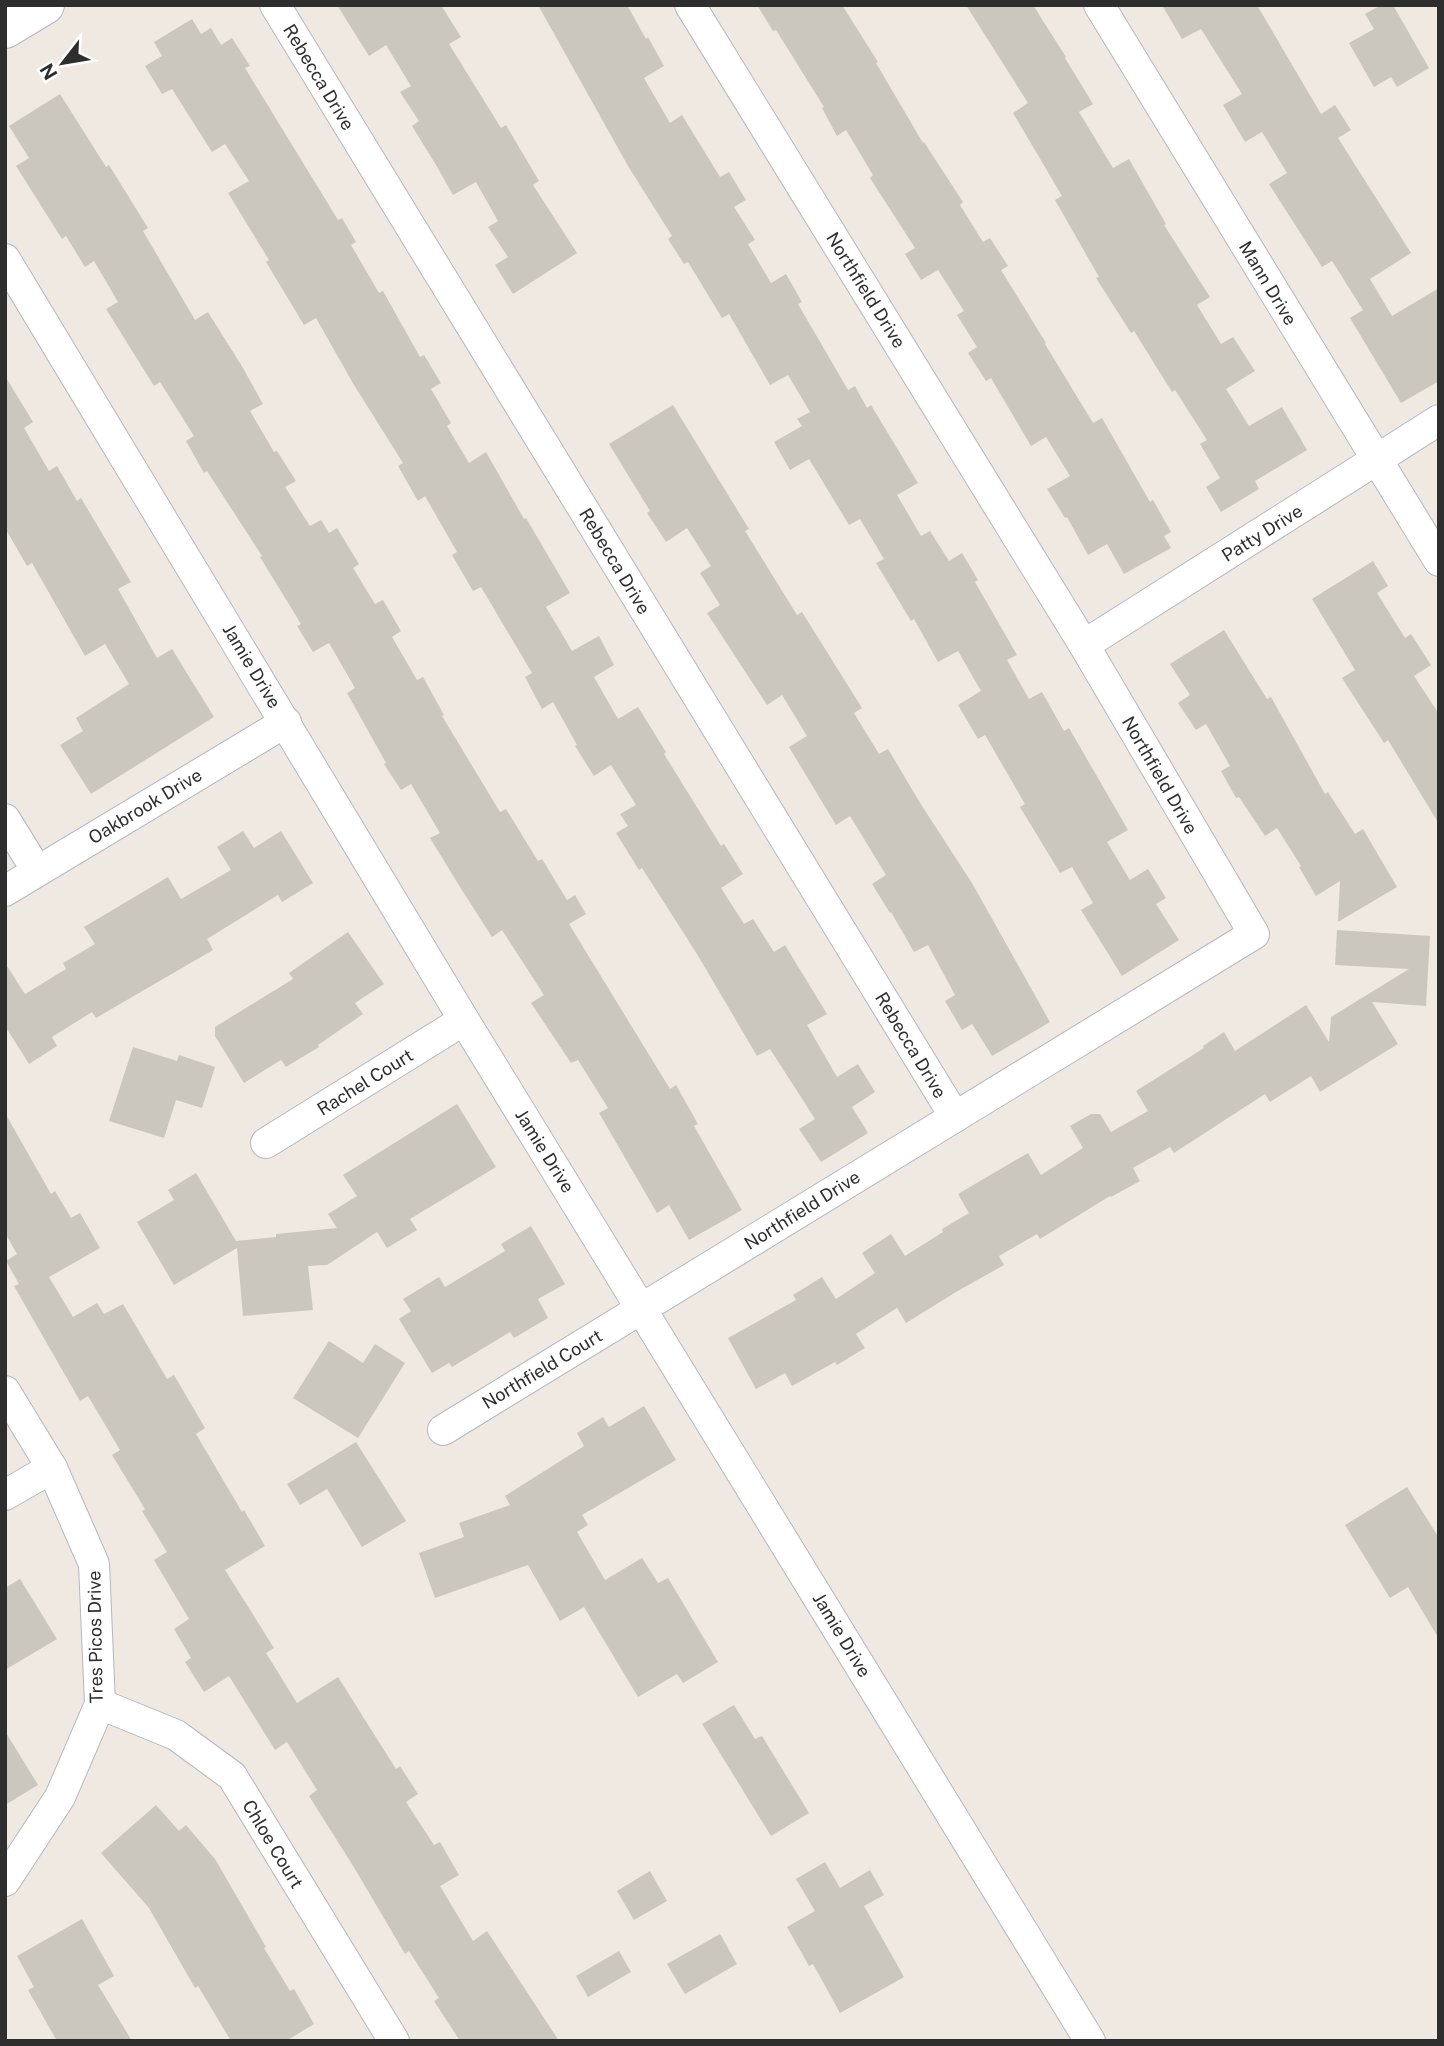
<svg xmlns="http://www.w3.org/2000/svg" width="1444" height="2046" font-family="'Public Sans',sans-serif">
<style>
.building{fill:#cbc7bf}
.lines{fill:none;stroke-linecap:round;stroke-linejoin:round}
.street-casing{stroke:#b4b7c1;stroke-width:32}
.secondary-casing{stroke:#b4b7c1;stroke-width:40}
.street{stroke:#fff;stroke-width:30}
.secondary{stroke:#fff;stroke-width:38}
.labels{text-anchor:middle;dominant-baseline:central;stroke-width:5;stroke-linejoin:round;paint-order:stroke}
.street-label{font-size:18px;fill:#2e2e2e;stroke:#fff}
</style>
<rect width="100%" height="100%" fill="#efe9e1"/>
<g class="building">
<polygon points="337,5 441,5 461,37 449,44 501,128 506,125 539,181 533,185 577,253 513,294 495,265 508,257 488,227 498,221 476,182 453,195 436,165 412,126 419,121 400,92 411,86 386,45 369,56"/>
<polygon points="538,5 627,5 646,39 648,37 664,66 644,78 670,123 682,115 720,177 729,172 746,200 734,207 755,240 748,244 771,283 786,274 802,302 798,304 848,390 855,386 867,408 871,405 918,483 897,495 921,536 930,531 949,561 962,553 978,580 975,582 1017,655 1007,660 1029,699 1042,692 1064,731 1069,728 1128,830 1107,842 1130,880 1148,869 1166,898 1156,904 1179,940 1122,976 1081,910 1093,903 1072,867 1060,873 1020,807 1025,804 985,735 978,739 958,705 981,691 958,651 938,662 914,619 911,621 876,563 884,559 860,519 849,525 809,459 790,470 774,442 802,426 797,419 810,412 788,375 770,385 729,314 722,318 688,262 684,264 668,239 672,236 628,166"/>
<polygon points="757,5 842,5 878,62 876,63 923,143 924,142 963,202 960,205 983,242 990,238 1008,266 1001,270 1046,343 1045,344 1093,423 1102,418 1150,502 1153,500 1171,532 1164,536 1171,548 1124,574 1107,544 1088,555 1067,517 1065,518 1047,489 1070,476 1046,437 1031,446 991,378 986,381 968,353 977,347 957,315 964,311 938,270 921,280 905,254 915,248 870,178 873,175 846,130 837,136 822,108 824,107 776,30 773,31"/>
<polygon points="966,5 1033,5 1066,57 1065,58 1093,104 1079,112 1113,168 1129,159 1166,224 1164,225 1210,297 1197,305 1221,344 1233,337 1255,371 1226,389 1249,426 1282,407 1307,450 1255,481 1259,489 1221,512 1206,487 1220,478 1200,444 1207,440 1175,390 1172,392 1134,331 1131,333 1096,278 1099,277 1055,200 1062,196 1013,113 1028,103"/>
<polygon points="1162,5 1257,5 1321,114 1335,105 1351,130 1338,138 1411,253 1370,279 1392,316 1439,288 1439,381 1401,403 1350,318 1363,310 1332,261 1322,267 1269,184 1287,173 1262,132 1245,142 1223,105 1242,94 1201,29 1182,39"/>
<polygon points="1381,5 1393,5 1429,68 1397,87 1391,77 1374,87 1349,43 1374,29 1365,14"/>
<polygon points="192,19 201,34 211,28 221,45 232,38 250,66 245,68 338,220 342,218 356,242 351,245 379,293 383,291 420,357 424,355 441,383 431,389 451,423 447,426 469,463 486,452 524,519 526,518 570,593 546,607 572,651 599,636 614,665 594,677 618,719 638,707 666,752 664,754 721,846 724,844 743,874 721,888 744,924 753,919 774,952 785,945 827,1014 807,1025 837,1077 858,1064 875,1092 852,1107 868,1133 821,1162 799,1129 815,1119 770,1049 757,1056 697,954 642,868 639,870 616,833 628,826 620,814 636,805 611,765 594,776 575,746 577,745 553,702 542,709 525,677 532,673 481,587 473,591 452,555 457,552 425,496 418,501 398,466 403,463 354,385 316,318 304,325 266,262 269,260 228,193 249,181 225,144 212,152 172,89 162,94 145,66 162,56 154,42"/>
<polygon points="60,94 106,167 109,165 148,228 143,231 195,320 208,312 243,368 263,404 250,411 274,452 277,451 296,481 285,487 310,526 321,520 329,533 337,528 359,564 353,568 375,604 383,600 401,631 392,637 417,680 423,677 444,715 442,716 500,812 506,809 538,861 542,859 567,900 575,895 586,914 569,924 670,1089 676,1085 698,1124 694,1126 742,1210 689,1240 669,1205 657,1213 599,1113 608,1108 578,1060 571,1063 531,1003 544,995 502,930 492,937 460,887 430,838 440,833 411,784 401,790 384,764 386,763 347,693 355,688 329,643 313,652 297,626 301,624 260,557 262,556 207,471 204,473 186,441 194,436 160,382 154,386 106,309 118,302 94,261 85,267 66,236 62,239 16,166 29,158 9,126"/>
<polygon points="5,376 33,422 24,428 49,471 57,466 77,501 81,498 131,582 118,589 157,658 172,649 214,717 91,794 60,745 83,731 76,718 129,684 105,644 85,656 32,563 27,566 5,528"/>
<polygon points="673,405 749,529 745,531 797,615 802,612 862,708 854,713 879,754 888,749 922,806 972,883 1050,1022 992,1056 972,1024 962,1030 945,1001 955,995 928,945 914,952 891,912 890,913 872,884 886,875 850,816 836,825 789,747 807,736 782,695 767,705 707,613 720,605 700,573 711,566 687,528 666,542 647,513 650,511 609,444"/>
<polygon points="1373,561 1388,586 1377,593 1405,638 1411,634 1431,665 1414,676 1439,714 1439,824 1388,740 1384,743 1342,678 1355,670 1312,599"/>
<polygon points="1224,630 1267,699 1271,697 1325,794 1328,792 1355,834 1363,829 1397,887 1338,922 1340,881 1316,896 1299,867 1301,866 1277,828 1265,836 1239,797 1236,798 1221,771 1230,766 1206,724 1196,730 1178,703 1190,695 1170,664"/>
<polygon points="243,831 254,848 281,831 313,883 282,902 278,895 207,939 213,950 96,1018 92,1012 52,1037 57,1046 29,1064 5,1026 5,963 25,994 66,969 63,963 95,944 84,927 168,877 181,899 231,870 217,847"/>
<polygon points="1337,930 1430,936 1426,1006 1372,1002 1398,1044 1320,1092 1311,1076 1270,1102 1265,1094 1174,1153 1170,1147 1133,1168 1140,1181 1111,1197 1110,1196 1040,1239 1037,1234 999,1256 1004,1265 956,1292 906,1323 897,1308 856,1334 865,1348 837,1365 835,1362 792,1386 785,1373 756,1389 728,1338 796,1300 793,1295 822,1277 836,1299 875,1273 862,1253 891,1234 905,1256 943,1232 942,1229 969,1213 958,1194 1028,1153 1041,1175 1083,1148 1070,1126 1091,1114 1100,1114 1111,1132 1148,1111 1136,1091 1204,1048 1203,1046 1224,1032 1235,1051 1306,1005 1329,1042 1331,1017 1409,969 1335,965"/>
<polygon points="348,932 384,984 355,1003 363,1014 318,1045 319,1047 286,1067 281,1060 244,1083 215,1036 215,1027 293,979 289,973"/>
<polygon points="133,1047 177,1061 179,1055 215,1067 202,1108 176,1100 164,1138 109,1121"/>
<polygon points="457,1104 496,1167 410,1219 417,1230 387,1248 377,1232 327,1265 308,1266 313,1310 243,1316 237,1248 174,1285 137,1222 174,1200 168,1190 196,1173 236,1241 276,1237 276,1234 337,1228 328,1214 357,1196 343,1175"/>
<polygon points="5,1113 51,1194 55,1191 71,1218 80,1213 100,1248 49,1277 73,1317 97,1303 104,1314 123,1304 167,1379 174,1375 205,1428 196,1434 242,1512 244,1510 265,1546 225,1570 274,1648 266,1653 297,1703 338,1677 396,1769 400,1766 418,1794 406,1802 434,1845 440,1842 459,1875 440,1886 473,1941 487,1931 559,2041 460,2041 434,2001 439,1998 409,1951 405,1954 355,1869 309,1796 317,1790 287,1742 275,1750 229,1676 204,1692 185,1662 191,1658 174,1629 189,1619 154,1560 167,1552 142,1511 145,1509 112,1455 120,1450 88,1396 80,1401 14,1286 19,1284 6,1261 17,1254 5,1233"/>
<polygon points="531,1226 565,1284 538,1299 548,1318 514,1338 510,1332 452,1367 449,1363 432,1373 399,1319 411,1311 403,1299 439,1277 445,1287 505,1251 501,1244"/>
<polygon points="329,1341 363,1363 375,1344 405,1363 358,1438 293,1398"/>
<polygon points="644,1406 676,1460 582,1515 588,1525 577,1532 605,1580 642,1558 658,1583 668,1578 718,1662 683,1683 677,1674 638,1697 584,1607 560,1621 528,1565 435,1598 419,1553 464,1537 459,1523 510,1505 505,1496 584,1446 577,1433 603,1417 609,1427"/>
<polygon points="356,1442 406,1521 362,1547 327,1489 300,1505 287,1484"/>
<polygon points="1407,1487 1439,1538 1439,1639 1408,1587 1390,1598 1345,1525"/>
<polygon points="20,1579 57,1639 5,1670 5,1588"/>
<polygon points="734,1705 755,1739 762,1736 809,1813 771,1836 702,1724"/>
<polygon points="5,1731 38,1785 5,1805"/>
<polygon points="156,1805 179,1831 186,1825 215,1859 266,1947 264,1948 290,1991 294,1989 314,2024 286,2041 231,2041 198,1986 195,1988 149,1908 101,1853"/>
<polygon points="825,1862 840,1888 870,1870 884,1895 864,1906 904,1977 840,2013 813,1964 809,1966 787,1927 815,1911 796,1879"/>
<polygon points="650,1871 667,1901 634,1920 617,1891"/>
<polygon points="82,1919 114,1976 98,1985 132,2041 57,2041 28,1990 34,1987 17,1956"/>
<polygon points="720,1934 737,1964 685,1994 667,1964"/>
<polygon points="619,1951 631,1972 588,1997 576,1976"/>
</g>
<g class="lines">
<defs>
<g id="street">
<polyline points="275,5 955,1117"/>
<polyline points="1099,5 1439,561"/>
<polyline points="5,259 464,1020 1090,2041"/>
<polyline points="1084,645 1439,420"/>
<polyline points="5,819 37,871"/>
<polyline points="5,891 286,722"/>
<polyline points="266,1143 464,1020"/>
<polyline points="5,1391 52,1468 94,1564 100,1704 60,1797 5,1881"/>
<polyline points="443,1430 1254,934 1084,645 690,5"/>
<polyline points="5,1495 52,1468"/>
<polyline points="100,1704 176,1735 232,1776 394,2041"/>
</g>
<polyline id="secondary" points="5,29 45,5"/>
</defs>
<use href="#street" class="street-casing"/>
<use href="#secondary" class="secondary-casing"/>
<use href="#street" class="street"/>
<use href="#secondary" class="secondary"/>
</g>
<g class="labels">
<g class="street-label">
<text transform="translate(319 77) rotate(59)">Rebecca Drive</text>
<text transform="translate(1268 283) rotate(59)">Mann Drive</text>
<text transform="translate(866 290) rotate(58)">Northfield Drive</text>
<text transform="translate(1262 533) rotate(-32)">Patty Drive</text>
<text transform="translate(615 561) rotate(59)">Rebecca Drive</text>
<text transform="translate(252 666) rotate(59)">Jamie Drive</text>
<text transform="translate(1160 775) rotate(60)">Northfield Drive</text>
<text transform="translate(145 806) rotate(-31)">Oakbrook Drive</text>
<text transform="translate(911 1045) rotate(59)">Rebecca Drive</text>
<text transform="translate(365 1082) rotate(-32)">Rachel Court</text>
<text transform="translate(545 1151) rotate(58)">Jamie Drive</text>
<text transform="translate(802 1210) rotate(-32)">Northfield Drive</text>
<text transform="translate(542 1369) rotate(-31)">Northfield Court</text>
<text transform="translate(842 1635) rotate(59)">Jamie Drive</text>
<text transform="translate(95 1637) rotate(-91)">Tres Picos Drive</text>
<text transform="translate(273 1844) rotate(59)">Chloe Court</text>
</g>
</g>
<rect width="1444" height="2046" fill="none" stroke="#2e2e2e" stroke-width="14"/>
<g transform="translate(63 63) rotate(239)" stroke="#ffffff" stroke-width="5" paint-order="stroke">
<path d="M0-5L12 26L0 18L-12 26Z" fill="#2e2e2e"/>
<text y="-10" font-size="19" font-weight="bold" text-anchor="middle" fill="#2e2e2e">N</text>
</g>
</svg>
